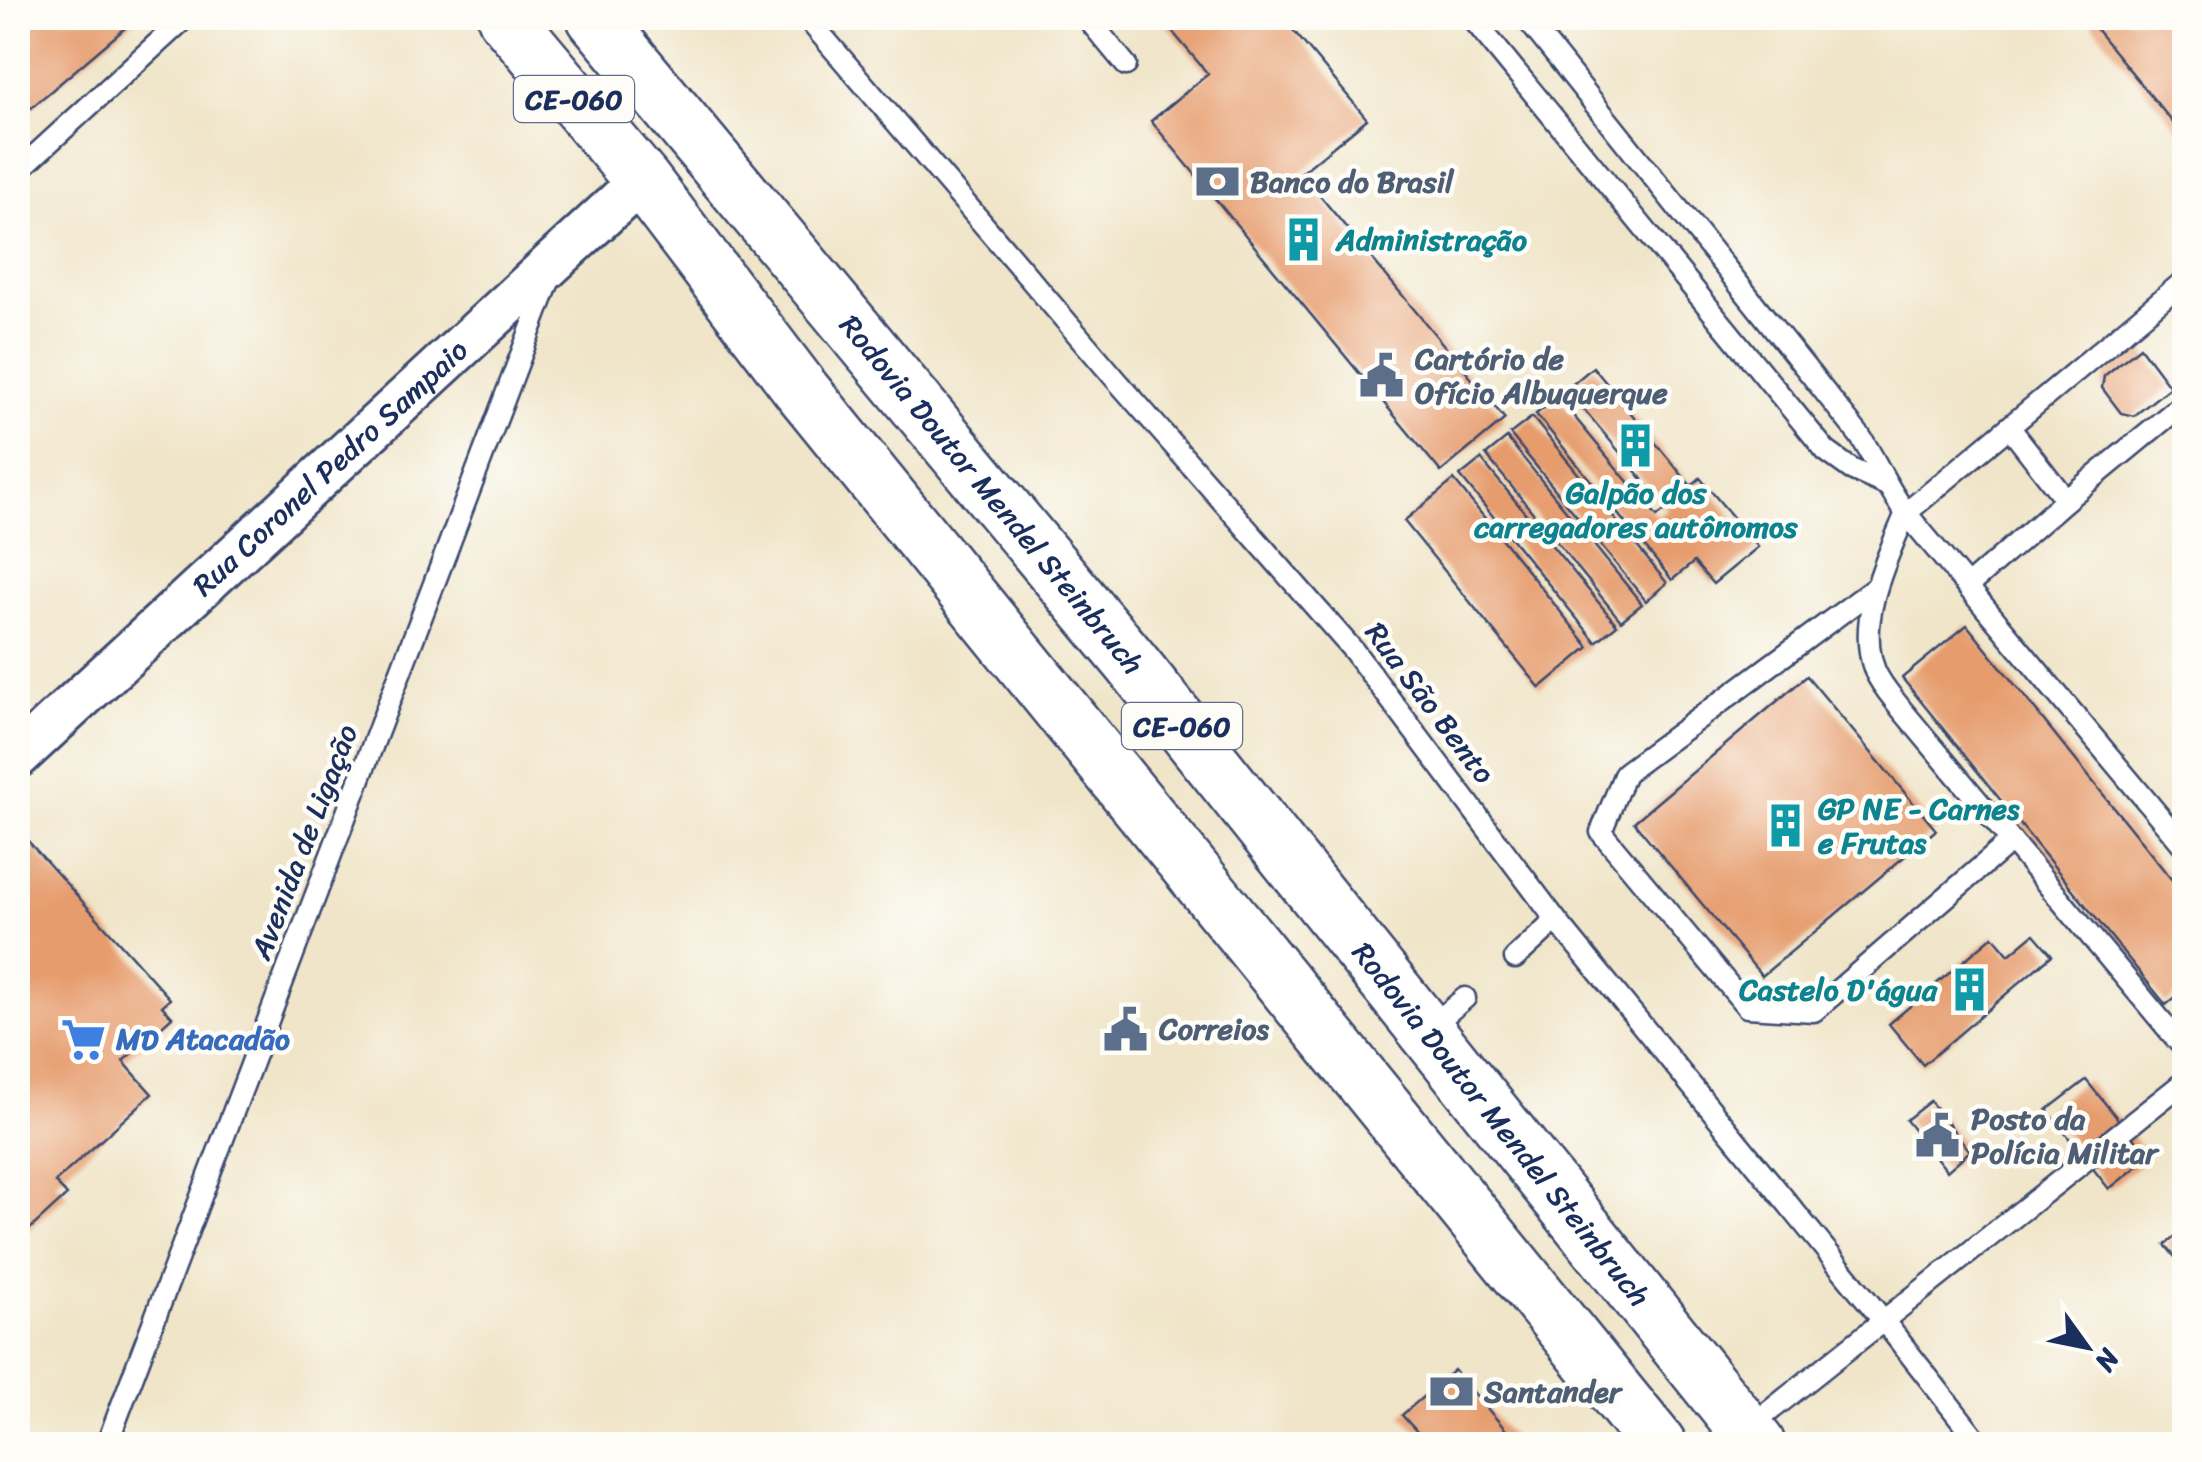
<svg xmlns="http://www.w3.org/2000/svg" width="2202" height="1462" font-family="Sriracha,sans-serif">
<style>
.building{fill:#e69c6d}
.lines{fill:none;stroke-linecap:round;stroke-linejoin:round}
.service-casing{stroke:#3b4a6e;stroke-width:25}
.minor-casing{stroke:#3b4a6e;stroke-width:48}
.trunk-casing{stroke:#3b4a6e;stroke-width:60}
.service{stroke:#fff;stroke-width:20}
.minor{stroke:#fff;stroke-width:42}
.trunk{stroke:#fff;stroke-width:55}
.labels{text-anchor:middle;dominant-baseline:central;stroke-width:9;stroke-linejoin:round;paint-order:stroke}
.shield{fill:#fdfcf7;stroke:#5f6c8c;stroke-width:2.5}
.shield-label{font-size:28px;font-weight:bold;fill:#1b2f5e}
.service-label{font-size:30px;font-weight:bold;fill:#4e5e75;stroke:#fdfcf7;text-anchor:start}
.culture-label{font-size:30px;font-weight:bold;fill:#0d838f;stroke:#fdfcf7;text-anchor:start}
.street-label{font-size:30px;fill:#1b2f5e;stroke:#fdfcf7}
.shop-label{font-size:30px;font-weight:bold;fill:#366cbe;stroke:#fdfcf7;text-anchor:start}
</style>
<rect width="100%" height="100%" fill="#fdfcf7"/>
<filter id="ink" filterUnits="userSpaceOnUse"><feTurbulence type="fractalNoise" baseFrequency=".01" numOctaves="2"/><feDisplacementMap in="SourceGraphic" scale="20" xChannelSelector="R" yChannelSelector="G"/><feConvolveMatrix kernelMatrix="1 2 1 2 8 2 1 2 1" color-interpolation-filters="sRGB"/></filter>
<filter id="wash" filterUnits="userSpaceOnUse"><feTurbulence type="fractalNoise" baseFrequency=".0048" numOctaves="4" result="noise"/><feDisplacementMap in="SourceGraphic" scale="40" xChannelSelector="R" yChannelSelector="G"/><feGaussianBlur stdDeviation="2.25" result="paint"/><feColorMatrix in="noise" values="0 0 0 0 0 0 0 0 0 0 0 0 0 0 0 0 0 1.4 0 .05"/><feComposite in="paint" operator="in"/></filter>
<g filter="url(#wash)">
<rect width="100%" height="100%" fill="#f0e5c9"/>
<g id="blocks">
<g class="building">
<polygon points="18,18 137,18 18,119"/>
<polygon points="1161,18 1283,18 1367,119 1301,173 1505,419 1441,472 1151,121 1208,74"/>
<polygon points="2087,18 2184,18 2184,136"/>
<polygon points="2140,347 2170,387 2134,416 2121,413 2102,388 2104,376"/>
<polygon points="1593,367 1691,486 1700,478 1758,547 1713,584 1694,562 1672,580 1536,414 1558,397 1657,517 1667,509 1567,389"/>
<polygon points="1532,417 1667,583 1646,601 1510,434"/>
<polygon points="1507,438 1642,604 1621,621 1486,455"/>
<polygon points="1481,459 1617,625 1596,642 1460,476"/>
<polygon points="1454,480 1589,647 1540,688 1404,521"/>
<polygon points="1967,625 2184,895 2184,990 2166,1005 1902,678"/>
<polygon points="1807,676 1936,830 1762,976 1634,822"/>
<polygon points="20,832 170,999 162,1006 172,1017 123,1061 152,1094 55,1182 67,1195 18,1240 18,834"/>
<polygon points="2034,934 2052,955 1923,1065 1889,1024 1993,936 2009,955"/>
<polygon points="2086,1080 2149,1157 2109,1189 2047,1110"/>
<polygon points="1930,1101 1970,1151 1947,1171 1906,1120"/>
<polygon points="2184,1229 2184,1268 2165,1245"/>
<polygon points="1454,1370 1518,1444 1428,1444 1402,1415"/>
</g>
</g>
</g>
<g filter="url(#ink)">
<use href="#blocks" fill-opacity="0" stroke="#3b4a6e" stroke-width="2.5"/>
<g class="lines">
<defs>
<g id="service">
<polyline points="807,18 1118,382 1353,650 1556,920 1883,1320 1980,1444"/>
<polyline points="1087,18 1126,65"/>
<polyline points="1472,18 1826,451 1851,469 1884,484"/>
<path d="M1526,18L1860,436C1877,462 1887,488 1906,513C1887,558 1855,621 1875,671C1881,685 1893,698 1902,710L2184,1048"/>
<polyline points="18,171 185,18"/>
<polyline points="2184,281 1906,513 2184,846"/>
<polyline points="2010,428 2066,500"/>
<polyline points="1969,585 2066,500 2184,403"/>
<polyline points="1875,588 1625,773 1601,832 1747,1007 1814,1011 2011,841"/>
<polyline points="1515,958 1556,920"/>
<polyline points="1428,1029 1465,998"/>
<polyline points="1747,1429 2184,1082"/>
<polyline points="107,1444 551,276"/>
</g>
<g id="minor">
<path id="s1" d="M18,756L642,180"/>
</g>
<g id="trunk">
<polyline points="506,18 642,180 800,388 1658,1444"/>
<path id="s2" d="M595,18L1131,662L1757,1444"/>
</g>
</defs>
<use href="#service" class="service-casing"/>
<use href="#minor" class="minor-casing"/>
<use href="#trunk" class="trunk-casing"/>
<use href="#service" class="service"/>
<use href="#minor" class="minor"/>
<use href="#trunk" class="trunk"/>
</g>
</g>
<defs>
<symbol id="bank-bare" viewBox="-9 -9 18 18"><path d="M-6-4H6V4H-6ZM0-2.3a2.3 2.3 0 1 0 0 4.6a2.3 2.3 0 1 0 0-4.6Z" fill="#5c6f8a" stroke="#fdfcf7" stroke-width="2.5" paint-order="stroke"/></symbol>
<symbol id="building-bare" viewBox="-9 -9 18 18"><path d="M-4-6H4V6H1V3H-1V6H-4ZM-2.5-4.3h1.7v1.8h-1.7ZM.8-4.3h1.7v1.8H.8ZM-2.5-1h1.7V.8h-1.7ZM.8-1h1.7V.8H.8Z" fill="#0f9aa8" stroke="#fdfcf7" stroke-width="2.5" paint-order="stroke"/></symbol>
<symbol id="civic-bare" viewBox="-9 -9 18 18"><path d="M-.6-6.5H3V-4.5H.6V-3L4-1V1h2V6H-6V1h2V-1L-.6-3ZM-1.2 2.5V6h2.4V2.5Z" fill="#5c6f8a" stroke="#fdfcf7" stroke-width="2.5" paint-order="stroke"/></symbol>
<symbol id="supermarket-bare" viewBox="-9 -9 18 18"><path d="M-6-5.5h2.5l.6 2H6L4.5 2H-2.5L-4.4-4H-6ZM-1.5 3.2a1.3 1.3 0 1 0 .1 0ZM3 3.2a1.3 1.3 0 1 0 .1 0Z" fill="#3f7fe0" stroke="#fdfcf7" stroke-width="2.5" paint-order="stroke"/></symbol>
</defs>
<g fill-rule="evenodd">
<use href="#bank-bare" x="1186" y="150" width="63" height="63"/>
<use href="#building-bare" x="1272" y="208" width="63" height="63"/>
<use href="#civic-bare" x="1350" y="344" width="63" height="63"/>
<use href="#building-bare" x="1604" y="414" width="63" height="63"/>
<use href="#building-bare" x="1754" y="794" width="63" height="63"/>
<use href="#building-bare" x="1938" y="958" width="63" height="63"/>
<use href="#civic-bare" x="1094" y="998" width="63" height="63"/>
<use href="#supermarket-bare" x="52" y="1008" width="63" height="63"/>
<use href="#civic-bare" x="1906" y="1104" width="63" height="63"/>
<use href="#bank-bare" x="1420" y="1360" width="63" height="63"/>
</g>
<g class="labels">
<g class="shield">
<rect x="514" y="76" width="120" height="46" rx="8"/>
<rect x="1122" y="703" width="120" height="46" rx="8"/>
</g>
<g class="shield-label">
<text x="574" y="99">CE-060</text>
<text x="1182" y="726">CE-060</text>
</g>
<g class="service-label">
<text x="1250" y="182">Banco do Brasil</text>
<text x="1415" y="359">Cartório de<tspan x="1415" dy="34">Ofício Albuquerque</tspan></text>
<text x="1159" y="1029">Correios</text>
<text x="1971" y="1119">Posto da<tspan x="1971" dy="34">Polícia Militar</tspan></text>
<text x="1484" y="1392">Santander</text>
</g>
<g class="culture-label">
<text x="1336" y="240">Administração</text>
<text x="1636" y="493" text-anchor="middle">Galpão dos<tspan x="1636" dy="34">carregadores autônomos</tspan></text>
<text x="1818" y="809">GP NE - Carnes<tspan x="1818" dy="34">e Frutas</tspan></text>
<text x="1937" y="990" text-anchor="end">Castelo D'água</text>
</g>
<g class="street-label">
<text stroke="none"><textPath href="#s1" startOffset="425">Rua Coronel Pedro Sampaio</textPath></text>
<text stroke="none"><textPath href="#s2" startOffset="620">Rodovia Doutor Mendel Steinbruch</textPath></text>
<text transform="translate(1430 703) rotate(53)">Rua São Bento</text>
<text transform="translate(304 842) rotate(-69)">Avenida de Ligação</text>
<text stroke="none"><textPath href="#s2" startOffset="1430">Rodovia Doutor Mendel Steinbruch</textPath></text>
</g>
<g class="shop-label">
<text x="116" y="1039">MD Atacadão</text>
</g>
</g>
<rect width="2202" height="1462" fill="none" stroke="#fdfcf7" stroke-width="60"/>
<g transform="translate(2087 1347) rotate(123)" stroke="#fdfcf7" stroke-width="8" paint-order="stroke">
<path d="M0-8L18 38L0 25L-18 38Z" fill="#1b2f5e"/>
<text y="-15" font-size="28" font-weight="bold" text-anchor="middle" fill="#1b2f5e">N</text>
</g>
</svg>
